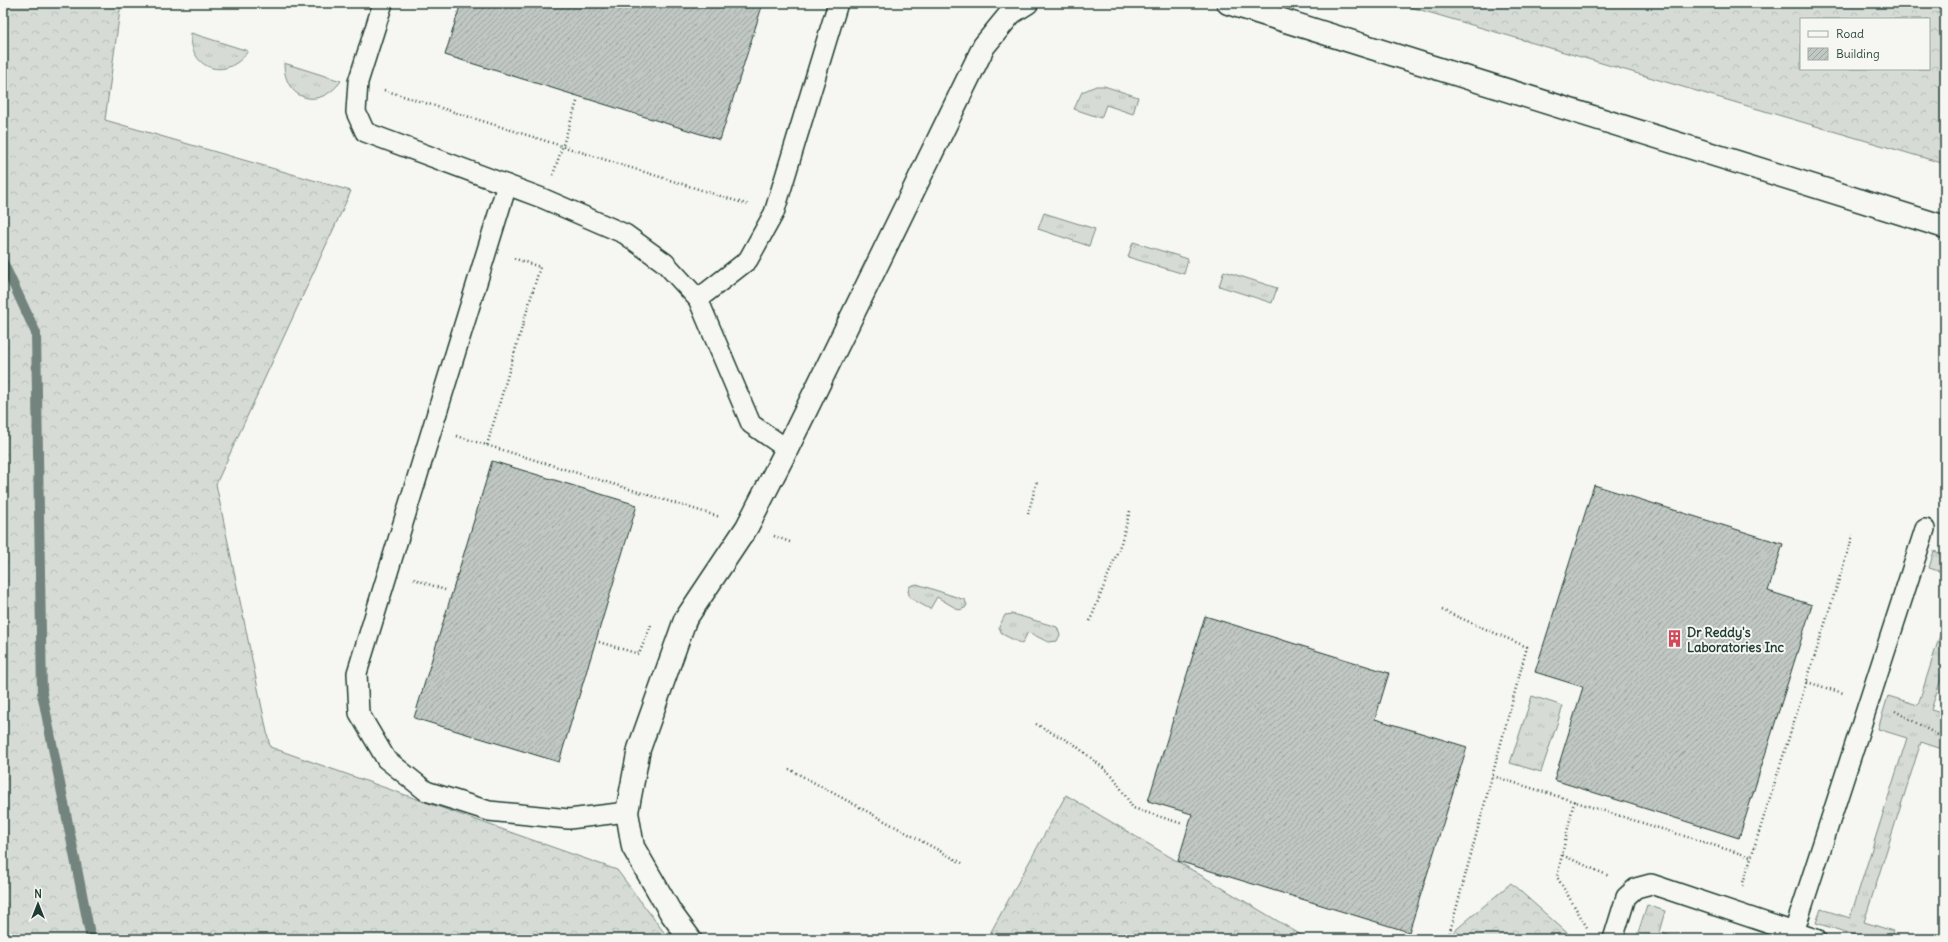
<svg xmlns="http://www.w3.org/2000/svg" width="1948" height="942" font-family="Delius,sans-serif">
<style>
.grass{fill:url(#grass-tufts);stroke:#7a8c85}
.forest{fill:url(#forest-crowns);stroke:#7a8c85;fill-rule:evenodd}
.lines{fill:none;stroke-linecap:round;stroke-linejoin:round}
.stream{stroke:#72847d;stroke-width:10}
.building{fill:url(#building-hatch);stroke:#1f3d34}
.service-casing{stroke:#1f3d34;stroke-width:22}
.minor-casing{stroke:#1f3d34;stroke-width:25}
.path{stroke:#1f3d34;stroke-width:2.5;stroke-dasharray:1 3;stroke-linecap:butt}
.service{stroke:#f6f6f2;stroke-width:19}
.minor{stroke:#f6f6f2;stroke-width:22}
.labels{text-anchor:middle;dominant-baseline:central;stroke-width:4;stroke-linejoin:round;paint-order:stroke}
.poi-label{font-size:13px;font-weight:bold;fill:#1f3d34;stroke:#f6f6f2;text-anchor:start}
</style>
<defs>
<pattern id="grass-tufts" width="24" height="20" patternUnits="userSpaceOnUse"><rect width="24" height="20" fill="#d6dbd6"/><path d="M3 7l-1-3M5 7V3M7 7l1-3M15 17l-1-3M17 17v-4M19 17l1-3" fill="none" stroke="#b7bdb8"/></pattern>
<pattern id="forest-crowns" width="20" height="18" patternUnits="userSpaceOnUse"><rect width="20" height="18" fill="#d6dbd6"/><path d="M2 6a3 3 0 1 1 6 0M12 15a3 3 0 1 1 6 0" fill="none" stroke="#b7bdb8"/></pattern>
<pattern id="building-hatch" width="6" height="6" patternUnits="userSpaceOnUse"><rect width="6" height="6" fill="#c1c8c3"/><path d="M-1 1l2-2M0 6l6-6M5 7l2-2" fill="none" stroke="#9ca49f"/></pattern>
</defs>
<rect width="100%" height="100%" fill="#f6f6f2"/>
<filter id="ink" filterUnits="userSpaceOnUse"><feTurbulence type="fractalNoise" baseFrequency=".025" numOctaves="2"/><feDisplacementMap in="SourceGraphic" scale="8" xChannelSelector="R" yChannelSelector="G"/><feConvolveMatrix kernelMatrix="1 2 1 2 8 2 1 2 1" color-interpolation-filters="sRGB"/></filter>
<g filter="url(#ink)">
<g class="grass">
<path d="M191,33L248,51C227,82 189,70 191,33Z"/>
<path d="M284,63L341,81C319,111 284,100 284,63Z"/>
<polygon points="1096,86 1104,86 1138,97 1133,114 1106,105 1101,118 1074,109 1082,92"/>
<polygon points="1044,213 1095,229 1089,246 1038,229"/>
<polygon points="1133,242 1188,259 1184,274 1128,257"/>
<polygon points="1224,271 1277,288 1272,303 1219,286"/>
<polygon points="1934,551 1945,555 1945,573 1929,568"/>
<polygon points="917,584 965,600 967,605 965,608 959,610 937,597 930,609 910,598 908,591 910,586"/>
<polygon points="1013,614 1057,627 1060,635 1057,641 1048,642 1028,632 1022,644 1002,634 999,627 1005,615"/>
<polygon points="1945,619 1945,666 1931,710 1945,714 1945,750 1921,742 1864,922 1893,931 1890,939 1868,939 1816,923 1821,909 1850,918 1907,738 1878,729 1888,696 1918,705"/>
<polygon points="1532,696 1563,706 1541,772 1510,763"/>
<polygon points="1647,905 1665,911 1659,932 1680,939 1636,939"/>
</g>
<g class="forest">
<polygon points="3,3 121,3 105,120 351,191 216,484 270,747 617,870 669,939 3,939"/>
<path d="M1397,3H1945V164ZM1801,19H1929V69H1801Z"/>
<polygon points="1066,795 1308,939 987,939"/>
<polygon points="1511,883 1574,939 1445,939"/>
</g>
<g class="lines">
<polyline class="stream" points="3,262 36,333 42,693 91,939"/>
</g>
<g class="building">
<polygon points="461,3 763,3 720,140 445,55"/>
<polygon points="492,461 637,505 559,762 414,718"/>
<polygon points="1594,485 1783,544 1768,591 1812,605 1739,838 1554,780 1583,687 1535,672"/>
<polygon points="1205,616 1389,673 1375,719 1467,747 1409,932 1178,861 1192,814 1148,801"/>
</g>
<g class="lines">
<defs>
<g id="service">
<polyline points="383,3 358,82 356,112 365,132 542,198 625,234 665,263 698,299 751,424 787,449"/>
<polyline points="507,185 357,673 359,713 386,759 426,791 489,811 569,819 627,812"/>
<polyline points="698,299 748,260 774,213 838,3"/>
<polyline points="1613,939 1626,897 1636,888 1651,884 1794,932"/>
<polyline points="1816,939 1794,932 1925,529"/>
</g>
<g id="minor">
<polyline points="1228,3 1945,227"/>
<polyline points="690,939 671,913 633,847 627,812 639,749 685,620 747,527 787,449 984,46 1011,13 1027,3"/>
</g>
</defs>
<use href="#service" class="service-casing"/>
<use href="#minor" class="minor-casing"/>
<g class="path">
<polyline points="384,90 749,205"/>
<polyline points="553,175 578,99"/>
<polyline points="457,436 720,517"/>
<polyline points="487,445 540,267 513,258"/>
<polyline points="1028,514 1037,481"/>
<polyline points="774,536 790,542"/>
<polyline points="414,579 445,590"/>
<polyline points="1442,610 1527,647 1448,939"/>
<polyline points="1090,621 1121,543 1130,511"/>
<polyline points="599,642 639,654 651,625"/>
<polyline points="1807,682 1843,693"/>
<polyline points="1895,711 1945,739"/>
<polyline points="1036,724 1075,745 1113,776 1133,808 1183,824"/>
<polyline points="789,769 962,863"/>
<polyline points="1493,776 1751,857"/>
<polyline points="1574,801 1562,855 1609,876"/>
<polyline points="1562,855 1557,877 1588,929"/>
<polyline points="1742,886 1853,535"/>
</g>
<use href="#service" class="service"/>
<use href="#minor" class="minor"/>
</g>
</g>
<defs>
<symbol id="building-bare" viewBox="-9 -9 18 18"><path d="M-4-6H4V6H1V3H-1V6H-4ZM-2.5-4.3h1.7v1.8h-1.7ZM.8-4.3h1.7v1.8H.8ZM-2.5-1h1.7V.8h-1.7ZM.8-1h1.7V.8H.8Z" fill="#d1495b" stroke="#f6f6f2" stroke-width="2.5" paint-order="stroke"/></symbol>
</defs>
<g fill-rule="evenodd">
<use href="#building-bare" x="1662" y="626" width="25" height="25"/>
</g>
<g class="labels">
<g class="poi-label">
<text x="1687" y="632">Dr Reddy's<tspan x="1687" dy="15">Laboratories Inc</tspan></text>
</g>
</g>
<rect width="1948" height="942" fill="none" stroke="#f6f6f2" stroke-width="16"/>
<rect x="8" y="8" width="1932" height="926" fill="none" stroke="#1f3d34" stroke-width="1.5" filter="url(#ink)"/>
<rect x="1800" y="18" width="130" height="52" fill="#f6f6f2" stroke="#a0aca6"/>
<rect x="1808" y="31" width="20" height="6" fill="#f6f6f2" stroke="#a0aca6"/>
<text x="1836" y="38" font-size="12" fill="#1f3d34">Road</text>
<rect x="1808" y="48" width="20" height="12" fill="url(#building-hatch)" stroke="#a0aca6"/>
<text x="1836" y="58" font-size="12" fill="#1f3d34">Building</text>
<g transform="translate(38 904)" stroke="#f6f6f2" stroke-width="3" paint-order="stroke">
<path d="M0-3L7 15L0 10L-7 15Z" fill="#1f3d34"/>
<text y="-6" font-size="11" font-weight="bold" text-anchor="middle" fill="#1f3d34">N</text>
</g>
</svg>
